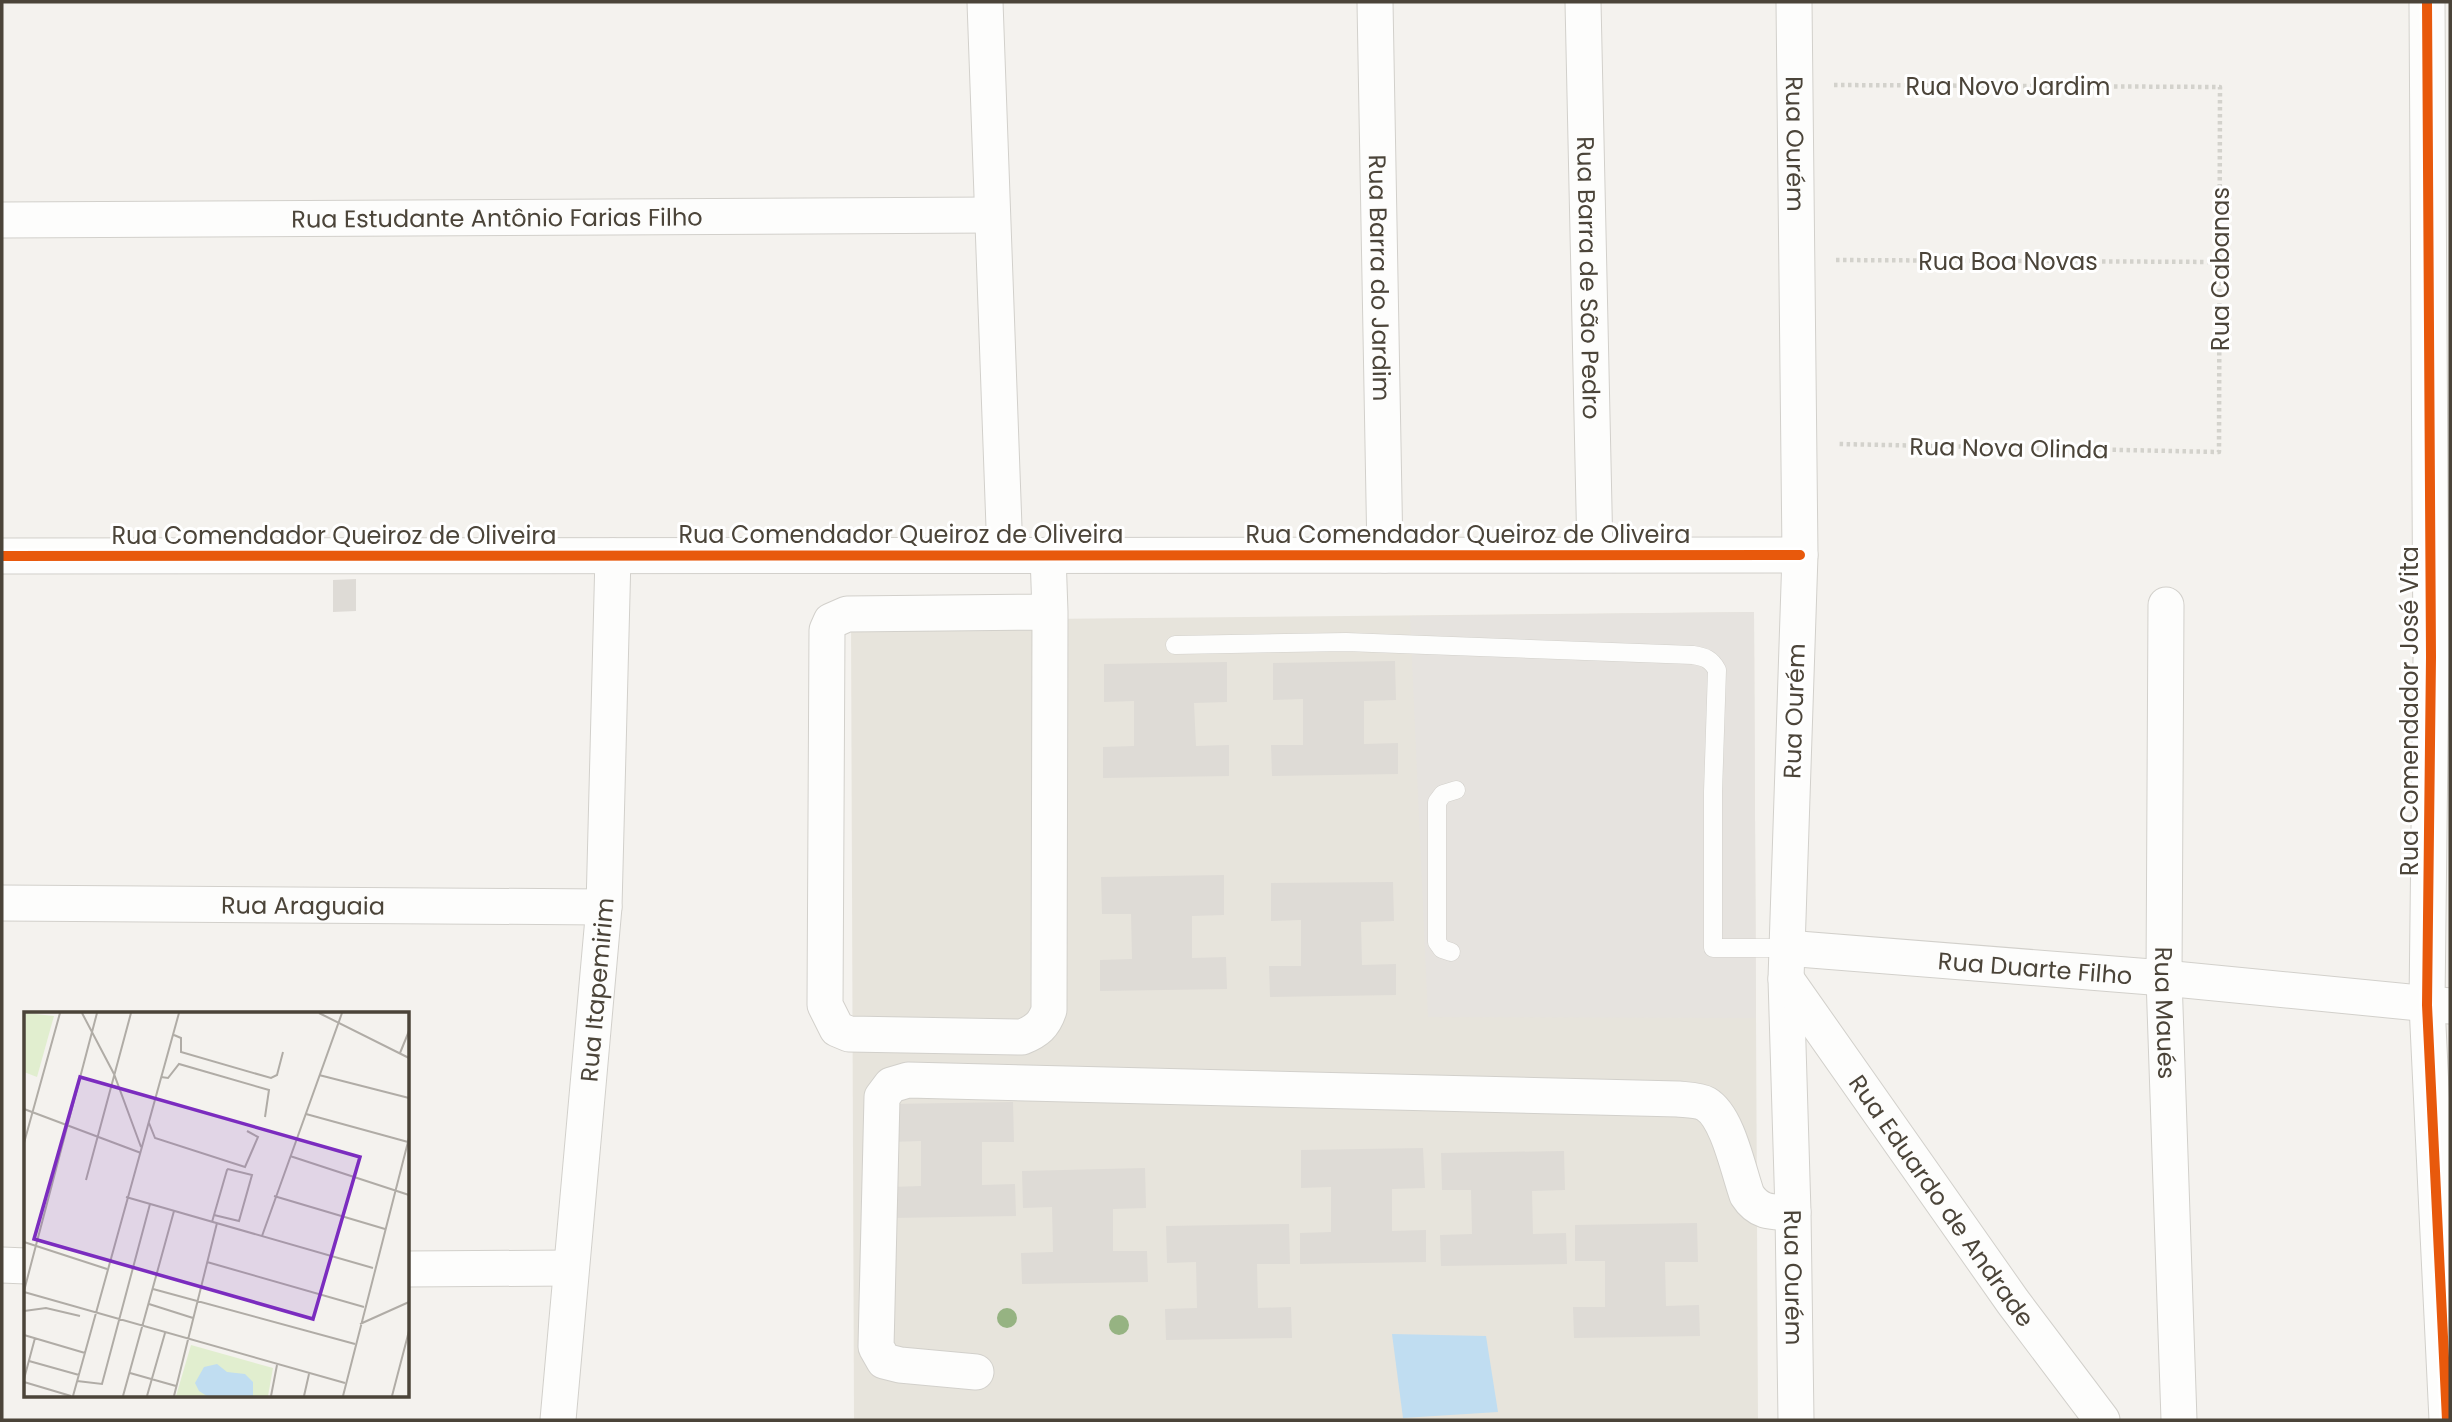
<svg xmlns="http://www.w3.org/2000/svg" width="2452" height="1422" font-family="Poppins,sans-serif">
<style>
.residential{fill:#e7e4dc}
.parking{fill:#e6e3df}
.water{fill:#c0ddf1}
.building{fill:#dedbd6}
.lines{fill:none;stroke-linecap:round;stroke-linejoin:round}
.lane-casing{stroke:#d2d0cb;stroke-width:19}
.street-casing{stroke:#d2d0cb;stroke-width:37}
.path{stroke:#d3d2cc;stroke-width:4.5;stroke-dasharray:3.5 3.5;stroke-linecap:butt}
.lane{stroke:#fdfdfc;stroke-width:18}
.street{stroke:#fdfdfc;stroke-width:35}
.cycleway-casing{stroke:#fff;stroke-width:15}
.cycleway{stroke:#e8590c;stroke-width:10}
.tree{fill:#96b382}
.labels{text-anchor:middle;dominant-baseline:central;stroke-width:6;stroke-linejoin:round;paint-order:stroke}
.street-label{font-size:24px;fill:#4b4439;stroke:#fff}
.inset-road{fill:none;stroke:#b0aca6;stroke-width:2}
.view{fill:#7b2cbf;fill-opacity:0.15;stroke:#7b2cbf;stroke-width:3.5}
.inset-edge{fill:none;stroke:#4b4439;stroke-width:3.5}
</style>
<rect width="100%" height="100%" fill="#f4f2ee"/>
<polygon class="residential" points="1754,612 1758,1420 854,1420 851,621"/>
<polygon class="parking" points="1754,612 1756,1018 1428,1017 1410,616"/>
<polygon class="water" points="1392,1334 1486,1336 1498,1412 1403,1418"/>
<g class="building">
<polygon points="356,579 356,611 333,612 333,580"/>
<polygon points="1395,661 1396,700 1364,701 1364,744 1398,743 1398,774 1272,776 1271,745 1303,745 1303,699 1273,700 1273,663"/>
<polygon points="1227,662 1227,702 1194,703 1196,746 1229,745 1229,776 1103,778 1103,747 1134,746 1134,701 1104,702 1104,664"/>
<polygon points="1224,875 1224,915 1192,916 1192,958 1226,957 1227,989 1100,991 1100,960 1132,959 1131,914 1102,914 1101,877"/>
<polygon points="1393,882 1394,921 1361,922 1362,965 1396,964 1396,995 1270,997 1269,966 1301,966 1301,920 1271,921 1271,883"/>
<polygon points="1013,1102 1014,1142 982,1142 982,1185 1015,1184 1016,1216 890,1218 890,1187 921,1186 921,1141 891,1142 890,1104"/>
<polygon points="1423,1148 1425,1188 1392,1189 1392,1231 1426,1230 1426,1262 1300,1264 1300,1233 1331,1232 1331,1187 1301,1188 1301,1150"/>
<polygon points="1564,1151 1565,1190 1532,1191 1533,1234 1566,1233 1567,1264 1441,1266 1440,1235 1472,1234 1471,1190 1442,1190 1441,1153"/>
<polygon points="1145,1168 1146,1208 1113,1209 1113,1251 1147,1251 1148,1282 1022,1284 1021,1253 1053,1252 1052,1207 1023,1208 1022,1171"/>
<polygon points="1697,1223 1698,1262 1665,1262 1666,1306 1699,1305 1700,1336 1574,1338 1573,1307 1605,1307 1605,1261 1575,1261 1575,1225"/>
<polygon points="1289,1224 1290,1264 1257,1264 1258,1308 1291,1307 1292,1338 1166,1340 1165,1309 1197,1308 1196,1262 1167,1263 1166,1226"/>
</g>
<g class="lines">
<defs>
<g id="lane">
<path d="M1175,645L1346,642L1693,655C1705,657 1711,659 1717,670L1713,792V948H1786"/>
<polyline points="1451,952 1442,949 1437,942 1437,802 1443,794 1456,790"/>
</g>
<g id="street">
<polyline points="985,2 1005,555"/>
<path id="s1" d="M1375,2L1385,555"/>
<path id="s2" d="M1583,2L1595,554"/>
<path id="s3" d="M1794,2L1800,555L1786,979L1793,1212L1796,1420"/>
<polyline points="2427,2 2431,657 2427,1005 2447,1420"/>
<path id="s4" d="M2,220L992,215"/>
<path d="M1048,555L1050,612L1049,1010C1044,1025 1037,1031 1022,1037L849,1034L837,1029L825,1005L827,630L831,621L847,614L1050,612"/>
<polyline points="2,556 1800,555"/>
<path id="s5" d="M2166,605L2164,978L2179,1420"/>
<path id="s6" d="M2,903L604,907"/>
<path id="s7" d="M1786,948L2164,978L2450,1006"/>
<path id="s8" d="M1786,979L2013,1302L2102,1420"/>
<polyline points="2,1265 26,1266"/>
<polyline points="408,1269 570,1268"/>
<path d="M976,1372L900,1365L884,1361L876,1347L882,1097L891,1085L908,1080L1678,1099C1687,1100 1699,1100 1706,1104C1728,1117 1738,1170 1747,1195C1759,1214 1773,1212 1793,1212"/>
<path id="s9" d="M558,1420L604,907L613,556"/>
</g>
</defs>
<use href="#lane" class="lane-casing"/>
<use href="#street" class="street-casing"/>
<g class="path">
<polyline points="1834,85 2220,87 2219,452 1839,444"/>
<polyline points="1836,260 2219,262"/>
</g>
<use href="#lane" class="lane"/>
<use href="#street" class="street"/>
<defs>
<g id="cycleway">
<polyline points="2427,2 2431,657 2427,1005 2447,1420"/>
<polyline points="2,556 1800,555"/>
</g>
</defs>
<use href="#cycleway" class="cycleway-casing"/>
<use href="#cycleway" class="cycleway"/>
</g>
<g class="tree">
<circle cx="1007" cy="1318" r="10"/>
<circle cx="1119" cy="1325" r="10"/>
</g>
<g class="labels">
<g class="street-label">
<text x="2008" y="86">Rua Novo Jardim</text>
<text stroke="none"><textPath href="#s3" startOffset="142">Rua Ourém</textPath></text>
<text stroke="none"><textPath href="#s4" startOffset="495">Rua Estudante Antônio Farias Filho</textPath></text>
<text x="2008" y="261">Rua Boa Novas</text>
<text transform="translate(2220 269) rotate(-90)">Rua Cabanas</text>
<text stroke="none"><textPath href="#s1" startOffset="276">Rua Barra do Jardim</textPath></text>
<text stroke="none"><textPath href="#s2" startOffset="276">Rua Barra de São Pedro</textPath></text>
<text transform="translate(2009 448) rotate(1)">Rua Nova Olinda</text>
<text x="901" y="534">Rua Comendador Queiroz de Oliveira</text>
<text x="1468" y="534">Rua Comendador Queiroz de Oliveira</text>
<text x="334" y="535">Rua Comendador Queiroz de Oliveira</text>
<text transform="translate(1794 711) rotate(-88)">Rua Ourém</text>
<text transform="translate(2409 711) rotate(-90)">Rua Comendador José Vita</text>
<text stroke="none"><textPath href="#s6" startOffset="301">Rua Araguaia</textPath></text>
<text stroke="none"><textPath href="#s7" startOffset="250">Rua Duarte Filho</textPath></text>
<text stroke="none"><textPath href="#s9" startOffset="432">Rua Itapemirim</textPath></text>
<text stroke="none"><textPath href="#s5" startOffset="408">Rua Maués</textPath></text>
<text stroke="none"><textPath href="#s8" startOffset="271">Rua Eduardo de Andrade</textPath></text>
<text stroke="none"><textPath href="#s3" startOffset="1276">Rua Ourém</textPath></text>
</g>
</g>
<g transform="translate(24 1012)">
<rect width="385" height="385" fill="#f4f2ee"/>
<path d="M167,333L249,356L244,384H152Z" fill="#e1eecf"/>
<path d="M2,1L30,4L13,65L0,60Z" fill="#e1eecf"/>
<path d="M193,352L203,360L221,362L229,370V384H183L175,379L171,371L180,355Z" fill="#c0ddf1"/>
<path class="inset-road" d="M58,1L90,62L117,135M295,1L385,46M150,23L157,26V40L247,66L253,63L259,40M376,41L385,19M295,63L385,86M137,65L144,66L155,52L245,78L241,105M0,97L117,141M282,102L384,130M125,111L131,126L221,155L234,125L223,119M0,131L36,1M266,144L385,183M62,168L107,1M250,184L361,217M102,185L349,256M188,210L190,203L203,158L204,157L228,163L215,209L190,203M238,224L318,1M0,230L83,257M183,250L340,295M129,277L331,332M0,279L73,1M0,280L321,371M125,292L169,306M0,299L22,296L56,304M336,312L385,290M0,323L61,341M5,349L55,363M106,361L152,374M0,367L11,326M53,369L78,372L126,192M0,370L47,384M49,384L155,1M99,384L150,199M123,384L141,321M150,384L193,211M247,384L253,353M280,384L285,362M319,384L385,126M368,384L385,319"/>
<path class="view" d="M56,65L336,145L289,307L10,227Z"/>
<rect width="385" height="385" class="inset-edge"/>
</g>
<rect width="2452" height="1422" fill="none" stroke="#4b4439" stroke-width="7"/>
</svg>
